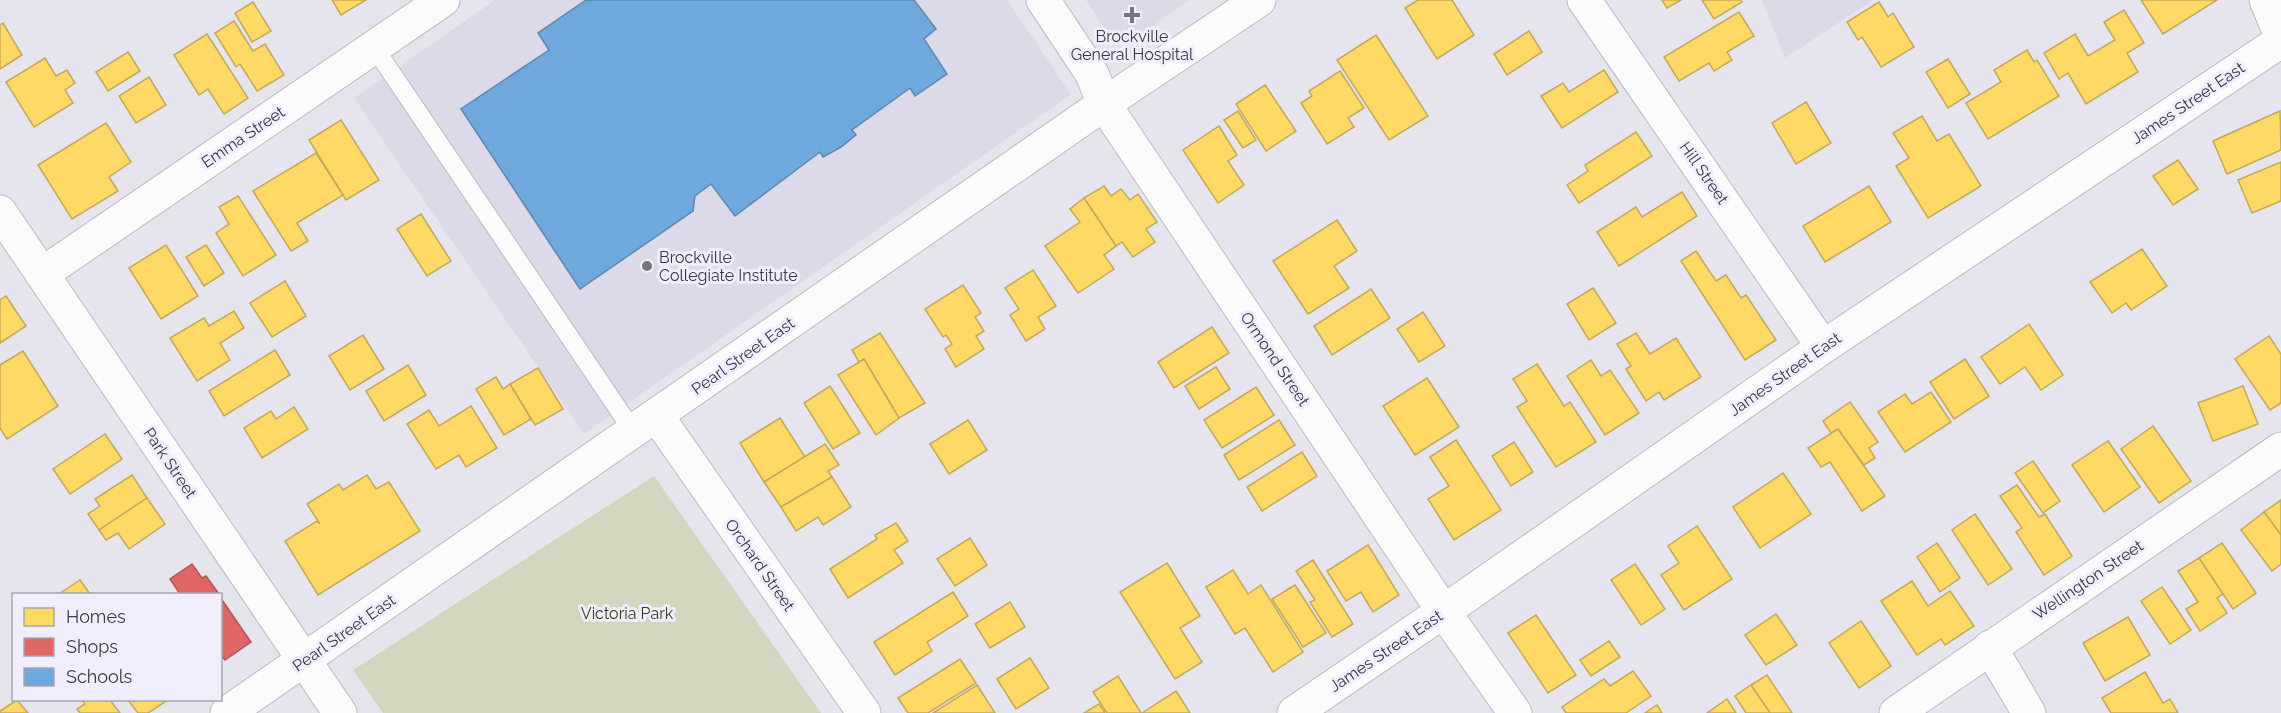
<svg xmlns="http://www.w3.org/2000/svg" width="2281" height="713" font-family="Raleway,sans-serif">
<style>
.built{fill:#dcd9e9}
.green{fill:#d3d6bf}
.homes{fill:#ffd966;stroke:#c4a95a;stroke-width:1.5}
.shops{fill:#e06666;stroke:#ae585a;stroke-width:1.5}
.schools{fill:#6fa8dc;stroke:#5f87ad;stroke-width:1.5}
.lines{fill:none;stroke-linecap:round;stroke-linejoin:round}
.service-casing{stroke:#bbbabf;stroke-width:20}
.minor-casing{stroke:#bbbabf;stroke-width:35}
.tertiary-casing{stroke:#bbbabf;stroke-width:35}
.service{stroke:#fbfbfc;stroke-width:18}
.minor{stroke:#fbfbfc;stroke-width:33}
.tertiary{stroke:#fbfbfc;stroke-width:33}
.poi-dot{fill:#76757c;stroke:#f0eefd;stroke-width:2}
.labels{text-anchor:middle;dominant-baseline:central;stroke-width:6;stroke-linejoin:round;paint-order:stroke}
.poi-label{font-size:16px;fill:#3a393f;stroke:#f0eefd}
.street-label{font-size:16px;fill:#3a393f;stroke:#f0eefd}
.park-label{font-size:16px;fill:#393e14;stroke:#f0eefd}
</style>
<rect width="100%" height="100%" fill="#e6e4ec"/>
<g class="built">
<polygon points="495,0 1007,0 1071,94 584,434 354,98"/>
<polygon points="1086,0 1190,0 1139,35 1121,35 1105,29"/>
<polygon points="1762,0 1873,0 1785,58"/>
</g>
<polygon class="green" points="654,476 821,713 383,713 353,670"/>
<g class="homes">
<polygon points="332,0 366,0 341,15"/>
<polygon points="1418,0 1452,0 1474,35 1437,59 1405,8"/>
<polygon points="1662,0 1681,0 1667,8"/>
<polygon points="1702,0 1741,0 1742,2 1714,19"/>
<polygon points="2141,0 2217,0 2163,34"/>
<polygon points="253,2 271,31 252,42 235,13"/>
<polygon points="1879,2 1888,17 1893,13 1914,47 1881,67 1862,37 1858,40 1847,22"/>
<polygon points="2124,10 2144,43 2127,53 2138,72 2086,104 2068,73 2059,79 2044,53 2075,34 2088,56 2115,40 2104,22"/>
<polygon points="1739,12 1754,36 1727,52 1732,60 1714,71 1709,63 1679,81 1664,57"/>
<polygon points="234,21 253,51 265,44 284,75 257,91 240,64 236,67 215,33"/>
<polygon points="3,23 22,55 0,69 0,25"/>
<polygon points="1529,31 1542,52 1507,75 1494,54"/>
<polygon points="207,34 248,98 224,114 208,89 199,95 174,55"/>
<polygon points="1376,35 1428,116 1389,140 1337,60"/>
<polygon points="2027,50 2034,62 2037,60 2059,96 1988,139 1966,103 2001,82 1994,70"/>
<polygon points="128,52 140,71 108,91 96,72"/>
<polygon points="45,58 56,76 67,70 75,83 65,90 73,103 34,127 6,82"/>
<polygon points="1948,59 1970,94 1948,108 1926,72"/>
<polygon points="1604,70 1618,92 1562,128 1541,96 1563,83 1569,92"/>
<polygon points="1340,71 1364,108 1348,118 1354,127 1327,144 1301,103 1312,96 1309,91"/>
<polygon points="149,77 166,105 136,123 119,96"/>
<polygon points="1265,85 1296,131 1266,151 1236,104"/>
<polygon points="1806,102 1831,143 1796,164 1772,123"/>
<polygon points="1238,111 1256,140 1243,148 1224,120"/>
<polygon points="2280,111 2281,150 2227,174 2213,141"/>
<polygon points="1922,116 1937,141 1949,134 1981,186 1928,218 1896,166 1909,158 1893,133"/>
<polygon points="341,120 379,180 346,200 309,140"/>
<polygon points="106,123 131,162 109,177 118,191 72,219 38,165"/>
<polygon points="1219,126 1237,155 1228,161 1244,185 1218,203 1183,150"/>
<polygon points="1636,132 1652,156 1579,203 1567,185 1588,171 1585,165"/>
<polygon points="316,153 343,195 297,223 308,241 291,251 253,191"/>
<polygon points="2178,160 2198,189 2173,205 2153,176"/>
<polygon points="2281,162 2281,201 2252,213 2238,180"/>
<polygon points="1104,186 1111,196 1121,189 1130,200 1138,194 1157,222 1146,229 1155,242 1133,257 1122,242 1116,246 1084,198"/>
<polygon points="1869,186 1891,222 1825,262 1803,226"/>
<polygon points="1682,192 1697,216 1619,266 1597,232 1636,207 1642,217"/>
<polygon points="238,196 276,255 243,276 216,233 229,224 219,207"/>
<polygon points="1084,198 1116,246 1104,255 1114,269 1078,293 1045,246 1080,222 1070,209"/>
<polygon points="421,214 451,261 427,276 397,229"/>
<polygon points="1337,220 1357,251 1334,266 1349,288 1308,314 1273,261"/>
<polygon points="166,245 198,296 161,319 129,268"/>
<polygon points="206,245 224,273 204,286 186,257"/>
<polygon points="2142,249 2167,286 2131,310 2126,303 2112,313 2090,282"/>
<polygon points="1696,251 1716,281 1726,275 1741,298 1746,295 1776,340 1745,360 1681,261"/>
<polygon points="1033,270 1056,306 1038,317 1045,329 1026,341 1010,315 1019,309 1005,288"/>
<polygon points="285,281 306,316 272,337 250,303"/>
<polygon points="963,285 981,313 975,317 984,331 976,336 984,349 956,367 945,349 952,344 946,335 943,337 925,309"/>
<polygon points="1593,288 1616,323 1589,340 1567,304"/>
<polygon points="1371,289 1390,318 1332,355 1314,326"/>
<polygon points="6,296 26,326 0,343 0,300"/>
<polygon points="234,311 244,328 220,343 230,360 197,381 170,338 204,318 209,326"/>
<polygon points="1423,312 1445,346 1419,362 1397,329"/>
<polygon points="2029,324 2063,375 2041,390 2025,367 2000,384 1981,357"/>
<polygon points="1212,327 1229,353 1174,388 1158,362"/>
<polygon points="880,333 925,403 899,418 864,359 859,362 852,350"/>
<polygon points="1636,333 1650,354 1676,338 1701,377 1664,400 1659,392 1646,401 1626,369 1631,366 1617,344"/>
<polygon points="363,335 384,369 350,390 329,356"/>
<polygon points="2269,336 2281,354 2281,403 2270,410 2235,359"/>
<polygon points="275,350 290,375 224,416 209,391"/>
<polygon points="23,351 58,406 7,439 0,428 0,365"/>
<polygon points="864,359 899,418 876,435 838,375"/>
<polygon points="1965,359 1989,396 1954,419 1930,382"/>
<polygon points="1591,360 1601,376 1610,370 1639,413 1605,435 1567,376"/>
<polygon points="1537,364 1564,406 1570,402 1596,442 1556,467 1517,407 1527,401 1513,379"/>
<polygon points="408,365 426,395 384,421 366,391"/>
<polygon points="1216,367 1230,389 1199,409 1185,386"/>
<polygon points="538,368 563,409 535,425 510,384"/>
<polygon points="496,377 503,389 510,384 531,419 504,435 476,389"/>
<polygon points="1427,378 1459,427 1415,455 1383,406"/>
<polygon points="830,386 860,433 833,449 804,403"/>
<polygon points="2243,386 2258,424 2213,441 2198,403"/>
<polygon points="1256,387 1274,415 1222,448 1204,420"/>
<polygon points="1931,392 1951,422 1905,452 1878,412 1905,394 1912,404"/>
<polygon points="1850,402 1878,442 1869,448 1875,458 1864,465 1838,429 1831,433 1823,421"/>
<polygon points="471,406 497,448 466,467 459,455 436,469 407,424 429,410 439,426"/>
<polygon points="294,407 308,429 262,458 244,428 271,411 276,419"/>
<polygon points="780,418 805,457 764,482 740,443"/>
<polygon points="968,420 987,450 949,474 930,444"/>
<polygon points="1279,420 1295,445 1239,480 1224,455"/>
<polygon points="2153,426 2191,481 2159,503 2121,449"/>
<polygon points="1838,429 1885,496 1862,511 1830,462 1821,467 1808,448"/>
<polygon points="105,434 122,459 70,494 53,469"/>
<polygon points="1456,440 1501,510 1454,540 1428,499 1449,486 1430,457"/>
<polygon points="2108,441 2140,487 2104,512 2072,465"/>
<polygon points="1514,442 1533,472 1511,486 1492,456"/>
<polygon points="825,444 839,465 828,471 832,477 781,507 764,482"/>
<polygon points="1302,452 1317,476 1262,511 1247,487"/>
<polygon points="2033,461 2060,501 2043,513 2015,473"/>
<polygon points="1783,473 1811,514 1760,548 1733,507"/>
<polygon points="132,475 147,498 99,530 88,514 100,506 95,499"/>
<polygon points="367,475 376,489 389,482 420,531 318,595 285,541 317,521 320,524 307,504 339,484 343,490"/>
<polygon points="832,477 851,507 823,525 818,517 796,531 781,507"/>
<polygon points="2017,485 2039,517 2045,514 2072,556 2044,575 2016,532 2022,528 2000,496"/>
<polygon points="147,498 165,524 129,549 118,533 106,540 99,530"/>
<polygon points="2281,500 2281,535 2264,512"/>
<polygon points="2264,512 2281,535 2281,564 2272,571 2241,530"/>
<polygon points="1975,514 2012,569 1988,585 1952,530"/>
<polygon points="896,523 908,541 894,550 903,563 848,598 830,569 877,539 875,535"/>
<polygon points="1697,526 1732,579 1684,610 1661,575 1679,563 1668,546"/>
<polygon points="970,538 987,565 955,586 937,559"/>
<polygon points="1937,543 1960,578 1940,592 1917,557"/>
<polygon points="2222,543 2256,593 2233,609 2199,558"/>
<polygon points="1368,545 1399,595 1373,612 1361,592 1346,601 1327,571"/>
<polygon points="2199,558 2223,594 2217,598 2227,613 2200,631 2186,609 2198,602 2178,571"/>
<polygon points="1313,560 1353,624 1332,637 1310,602 1315,600 1296,571"/>
<polygon points="1167,563 1200,616 1180,628 1202,662 1175,679 1120,592"/>
<polygon points="1635,564 1665,609 1641,625 1611,580"/>
<polygon points="1233,570 1248,594 1261,585 1303,652 1273,672 1245,628 1235,634 1206,587"/>
<polygon points="80,580 90,594 59,594"/>
<polygon points="1912,581 1928,606 1950,591 1974,626 1945,645 1941,639 1917,655 1881,601"/>
<polygon points="1295,585 1326,633 1303,647 1272,599"/>
<polygon points="2162,587 2191,630 2170,644 2141,601"/>
<polygon points="953,592 968,616 927,642 932,651 895,675 874,642"/>
<polygon points="1010,602 1025,627 990,648 975,624"/>
<polygon points="1776,614 1797,645 1766,665 1745,635"/>
<polygon points="1536,615 1576,675 1548,693 1508,633"/>
<polygon points="2128,617 2150,655 2105,681 2083,643"/>
<polygon points="1861,621 1891,666 1859,688 1829,643"/>
<polygon points="1609,641 1620,657 1591,676 1580,660"/>
<polygon points="1030,658 1049,688 1016,709 997,679"/>
<polygon points="960,659 976,683 928,713 908,713 898,698"/>
<polygon points="1633,671 1651,696 1626,713 1566,713 1562,707 1604,679 1610,686"/>
<polygon points="2145,672 2163,703 2170,699 2178,713 2111,713 2102,698"/>
<polygon points="1767,675 1792,713 1770,713 1751,685"/>
<polygon points="1118,676 1141,713 1107,713 1093,692"/>
<polygon points="977,685 995,713 933,713"/>
<polygon points="1751,685 1770,713 1746,713 1735,696"/>
<polygon points="1176,691 1190,713 1142,713"/>
<polygon points="1727,699 1736,713 1707,713"/>
<polygon points="17,700 28,713 0,713 0,711"/>
<polygon points="82,700 110,700 120,713 80,713 77,709 85,704"/>
<polygon points="128,700 168,700 148,713 138,713"/>
<polygon points="1099,704 1105,713 1084,713"/>
<polygon points="1657,705 1662,713 1645,713"/>
</g>
<g class="shops">
<polygon points="192,564 202,578 206,576 219,594 180,594 170,579"/>
<polygon points="220,597 251,642 225,660 220,654"/>
</g>
<polygon class="schools" points="586,0 914,0 936,29 924,39 947,74 915,96 910,88 852,130 856,135 841,147 823,157 820,152 735,216 711,184 695,196 693,211 580,289 461,109 549,50 538,33"/>
<g class="lines">
<defs>
<polyline id="service" points="374,47 633,431"/>
<g id="minor">
<polyline points="1584,0 1823,347"/>
<polyline points="2266,0 2281,36"/>
<polyline points="0,212 340,713"/>
<polyline points="42,274 443,0"/>
<polyline points="657,416 864,713"/>
<polyline points="1990,647 2029,713"/>
<polyline points="1294,713 1466,596 1823,347 2281,41"/>
<polyline points="1896,713 2281,449"/>
</g>
<g id="tertiary">
<polyline points="1043,0 1092,74 1104,104 1444,612 1515,713"/>
<polyline points="227,713 1104,104 1259,0"/>
</g>
</defs>
<use href="#service" class="service-casing"/>
<use href="#minor" class="minor-casing"/>
<use href="#tertiary" class="tertiary-casing"/>
<use href="#service" class="service"/>
<use href="#minor" class="minor"/>
<use href="#tertiary" class="tertiary"/>
</g>
<g class="poi-dot">
<path d="M1129 6h6v6h6v6h-6v6h-6v-6h-6v-6h6z"/>
<circle cx="647" cy="266" r="6"/>
</g>
<g class="labels">
<g class="poi-label">
<text x="1132" y="36">Brockville<tspan x="1132" dy="18">General Hospital</tspan></text>
<text x="659" y="257" text-anchor="start">Brockville<tspan x="659" dy="18">Collegiate Institute</tspan></text>
</g>
<g class="street-label">
<text transform="translate(2188 103) rotate(-34)">James Street East</text>
<text transform="translate(243 137) rotate(-34)">Emma Street</text>
<text transform="translate(1704 173) rotate(55)">Hill Street</text>
<text transform="translate(743 356) rotate(-35)">Pearl Street East</text>
<text transform="translate(1275 359) rotate(56)">Ormond Street</text>
<text transform="translate(1785 374) rotate(-35)">James Street East</text>
<text transform="translate(170 463) rotate(56)">Park Street</text>
<text transform="translate(760 565) rotate(55)">Orchard Street</text>
<text transform="translate(2088 580) rotate(-34)">Wellington Street</text>
<text transform="translate(344 633) rotate(-35)">Pearl Street East</text>
<text transform="translate(1386 651) rotate(-34)">James Street East</text>
</g>
<g class="park-label">
<text x="627" y="613">Victoria Park</text>
</g>
</g>
<rect x="12" y="593" width="210" height="108" fill="#f0eefd" stroke="#a7a6b1" stroke-width="1.5"/>
<rect x="24" y="608" width="30" height="18" fill="#ffd966" stroke="#a7a6b1" stroke-width="1.5"/>
<text x="66" y="623" font-size="18" fill="#3a393f">Homes</text>
<rect x="24" y="638" width="30" height="18" fill="#e06666" stroke="#a7a6b1" stroke-width="1.5"/>
<text x="66" y="653" font-size="18" fill="#3a393f">Shops</text>
<rect x="24" y="668" width="30" height="18" fill="#6fa8dc" stroke="#a7a6b1" stroke-width="1.5"/>
<text x="66" y="683" font-size="18" fill="#3a393f">Schools</text>
</svg>
